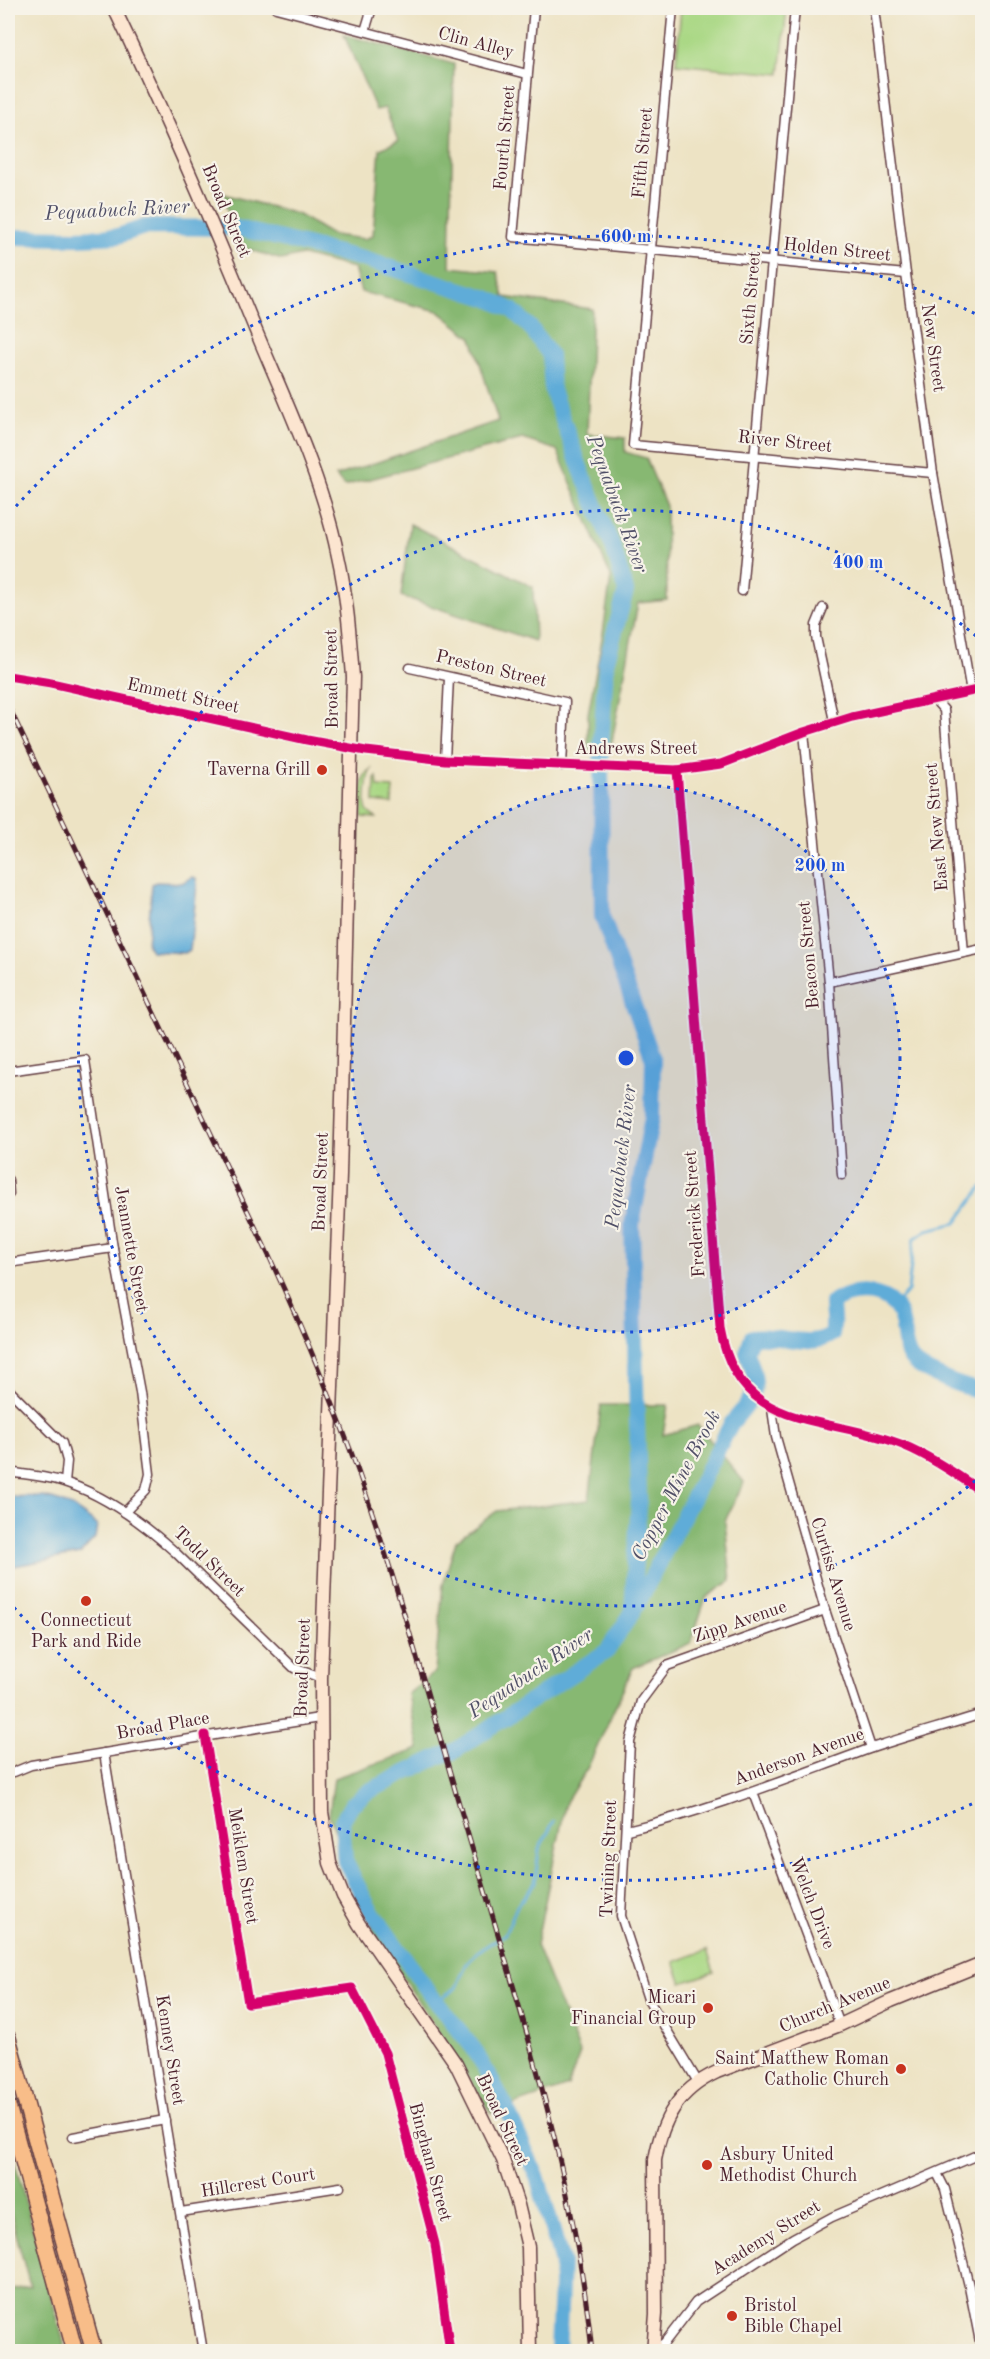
<svg xmlns="http://www.w3.org/2000/svg" width="990" height="2359" font-family="'Old Standard TT',serif">
<style>
.green{fill:#aad885;stroke:#7a7c58;stroke-width:1.5}
.forest{fill:#87b872;stroke:#686c4e;stroke-width:1.5}
.water{fill:#5eacd8;stroke:#546682;stroke-width:1.5}
.lines{fill:none;stroke-linecap:round;stroke-linejoin:round}
.stream{stroke:#5eacd8;stroke-width:3}
.river{stroke:#5eacd8;stroke-width:16}
.minor-casing{stroke:#623c42;stroke-width:11}
.secondary-casing{stroke:#623c42;stroke-width:15}
.trunk-casing{stroke:#623c42;stroke-width:18}
.minor{stroke:#fff;stroke-width:8}
.secondary{stroke:#fce5d0;stroke-width:12}
.trunk{stroke:#f8bd89;stroke-width:15}
.rail-casing{stroke:#4a1f2b;stroke-width:5}
.rail{stroke:#f7f3e8;stroke-width:3;stroke-dasharray:9;stroke-linecap:butt}
.cycleway-casing{stroke:#f7f3e8;stroke-width:13}
.cycleway{stroke:#d6006c;stroke-width:9}
.ring{fill:none;stroke:#1d4ed8;stroke-width:3;stroke-dasharray:3 6}
.poi-dot{fill:#c8321e;stroke:#f7f3e8;stroke-width:2}
.labels{text-anchor:middle;dominant-baseline:central;stroke-width:4.5;stroke-linejoin:round;paint-order:stroke}
.street-label{font-size:18px;fill:#4a1f2b;stroke:#f7f3e8}
.poi-label{font-size:18px;fill:#4a1f2b;stroke:#f7f3e8;text-anchor:end}
.water-label{font-size:20px;font-style:italic;fill:#515068;stroke:#f7f3e8}
.centre{fill:#1d4ed8;stroke:#f7f3e8;stroke-width:3}
.ring-label{font-size:18px;text-anchor:middle;font-weight:bold;fill:#1d4ed8;stroke:#f7f3e8;stroke-width:4.5;stroke-linejoin:round;paint-order:stroke}
</style>
<rect width="100%" height="100%" fill="#f7f3e8"/>
<filter id="ink" filterUnits="userSpaceOnUse"><feTurbulence type="fractalNoise" baseFrequency=".0167" numOctaves="2"/><feDisplacementMap in="SourceGraphic" scale="12" xChannelSelector="R" yChannelSelector="G"/><feConvolveMatrix kernelMatrix="1 2 1 2 8 2 1 2 1" color-interpolation-filters="sRGB"/></filter>
<filter id="wash" filterUnits="userSpaceOnUse"><feTurbulence type="fractalNoise" baseFrequency=".008" numOctaves="4" result="noise"/><feDisplacementMap in="SourceGraphic" scale="24" xChannelSelector="R" yChannelSelector="G"/><feGaussianBlur stdDeviation="1.35" result="paint"/><feColorMatrix in="noise" values="0 0 0 0 0 0 0 0 0 0 0 0 0 0 0 0 0 1.4 0 .05"/><feComposite in="paint" operator="in"/></filter>
<g filter="url(#wash)">
<rect width="100%" height="100%" fill="#ede3c4"/>
<g class="green">
<polygon points="681,8 787,8 780,74 676,64"/>
<path d="M371,769C367,776 363,806 368,812C369,813 376,818 376,818L362,817C362,802 357,777 371,769Z"/>
<polygon points="377,777 378,787 393,788 392,804 374,802 375,779"/>
<polygon points="707,1950 714,1972 682,1983 674,1962"/>
</g>
<g class="forest">
<polygon points="344,35 454,64 450,267 498,272 504,297 592,309 587,434 625,438 625,452 646,458 666,506 667,600 638,603 611,747 588,752 588,714 603,633 611,577 557,450 522,439 344,486 336,476 498,421 472,338 438,311 361,292 354,268 302,255 282,260 244,248 220,193 297,214 332,235 365,239 373,235 380,149 398,141 385,108 376,110"/>
<polygon points="410,524 533,587 535,641 401,596"/>
<polygon points="601,1405 668,1405 663,1435 698,1425 744,1482 725,1521 731,1581 706,1597 691,1643 633,1668 588,1767 566,1802 536,1945 580,2053 568,2086 491,2113 374,1933 329,1815 334,1778 419,1749 408,1694 435,1672 443,1584 456,1541 497,1511 589,1500"/>
<polygon points="8,2137 12,2152 66,2351 8,2351 8,2291 30,2286 8,2204"/>
</g>
<g class="water">
<polygon points="192,877 196,878 197,885 190,950 185,953 151,951 147,944 152,884 156,882 182,883"/>
<path d="M34,1496C63,1499 75,1507 97,1525L95,1538L80,1554L8,1567V1497Z"/>
</g>
<g class="lines">
<g class="stream">
<polyline points="893,1307 908,1291 914,1239 927,1230 956,1223 982,1187"/>
<polyline points="436,2001 456,1988 466,1965 477,1952 505,1934 517,1906 535,1882 539,1849 554,1821"/>
</g>
<g class="river">
<polyline points="8,237 77,238 118,236 144,227 237,228 363,259 487,298 512,310 530,327 550,355 552,390 581,470 613,547 626,591 606,663 601,749 602,916 653,1059 652,1117 632,1224 639,1498 632,1613 607,1651 453,1752 438,1757 369,1791 352,1804 342,1821 345,1861 369,1908 431,1995 474,2049 505,2105 538,2179 562,2263 558,2352"/>
<path d="M637,1605L731,1424C755,1395 762,1391 747,1353L752,1337C778,1333 809,1350 832,1334C835,1321 832,1315 832,1303C853,1288 889,1289 900,1315C906,1330 902,1346 911,1359C922,1373 966,1388 982,1391"/>
</g>
</g>
</g>
<g filter="url(#ink)">
<g class="lines">
<defs>
<g id="minor">
<polyline points="276,8 527,74"/>
<polyline points="534,8 513,237 906,274"/>
<polyline points="673,8 633,445 933,473"/>
<polyline points="874,8 906,274 933,473 971,692"/>
<polyline points="365,31 372,8"/>
<polyline points="742,591 795,8"/>
<polyline points="823,608 816,625 816,637 834,721"/>
<polyline points="410,668 565,702 562,766"/>
<polyline points="8,676 51,683 307,740 366,751 445,760 677,770 721,764 804,732 852,717 982,689"/>
<polyline points="935,700 944,710 964,953"/>
<polyline points="804,732 829,982 842,1175"/>
<polyline points="445,760 449,678"/>
<path d="M677,770L720,1328C739,1435 825,1413 903,1445C930,1456 958,1475 982,1492"/>
<polyline points="829,982 982,949"/>
<polyline points="8,1071 85,1060 113,1248 140,1392 150,1474 146,1490 125,1512"/>
<polyline points="8,1180 9,1194"/>
<polyline points="8,1263 113,1248"/>
<polyline points="8,1389 62,1443 67,1461 65,1482"/>
<polyline points="772,1409 776,1437 825,1610 871,1748"/>
<path d="M8,1472C27,1475 48,1476 67,1483C108,1497 143,1523 175,1552L294,1668L321,1678"/>
<polyline points="205,1735 248,2003 352,1988 385,2053 435,2244 450,2352"/>
<polyline points="104,1753 203,2352"/>
<polyline points="14,1772 31,1765 319,1718"/>
<polyline points="753,1793 840,2025"/>
<path d="M627,1830C710,1810 789,1778 869,1749C906,1736 945,1726 982,1714"/>
<polyline points="698,2082 648,1999 621,1916 630,1742 641,1701 667,1666 825,1610"/>
<polyline points="73,2137 165,2120"/>
<polyline points="937,2173 945,2189 969,2286 982,2352"/>
<polyline points="181,2212 340,2187"/>
<polyline points="654,2352 665,2342 696,2302 793,2238 832,2217 982,2153"/>
</g>
<g id="secondary">
<path d="M114,8C162,108 207,211 249,314C281,393 321,472 338,556C347,596 350,637 353,677L340,1175L321,1678L322,1812L330,1863L343,1896L359,1924L456,2064L503,2160L518,2205L528,2247L530,2352"/>
<path d="M653,2352L656,2314L655,2160C662,2119 678,2090 717,2072L840,2025L891,2001L982,1964"/>
</g>
<g id="trunk">
<polyline points="8,2038 94,2352"/>
<polyline points="8,2106 75,2352"/>
</g>
</defs>
<use href="#minor" class="minor-casing"/>
<use href="#secondary" class="secondary-casing"/>
<use href="#trunk" class="trunk-casing"/>
<use href="#minor" class="minor"/>
<use href="#secondary" class="secondary"/>
<use href="#trunk" class="trunk"/>
<defs>
<path id="rail" d="M8,705L269,1256C302,1328 333,1400 359,1474C401,1594 433,1716 469,1838C519,2004 575,2178 592,2352"/>
</defs>
<use href="#rail" class="rail-casing"/>
<use href="#rail" class="rail"/>
<defs>
<g id="cycleway">
<polyline points="8,676 51,683 307,740 366,751 445,760 677,770 721,764 804,732 852,717 982,689"/>
<path d="M677,770L720,1328C739,1435 825,1413 903,1445C930,1456 958,1475 982,1492"/>
<polyline points="205,1735 248,2003 352,1988 385,2053 435,2244 450,2352"/>
</g>
</defs>
<use href="#cycleway" class="cycleway-casing"/>
<use href="#cycleway" class="cycleway"/>
</g>
</g>
<circle cx="626" cy="1058" r="274" fill="#1d4ed8" fill-opacity=".12"/>
<g class="ring">
<circle cx="626" cy="1058" r="274"/>
<path d="M982 1475A548 548 0 1 1 982 641"/>
<path d="M980 1800A822 822 0 0 1 10 1603M10 513A822 822 0 0 1 980 316"/>
</g>
<g class="poi-dot">
<circle cx="322" cy="770" r="6"/>
<circle cx="86" cy="1601" r="6"/>
<circle cx="708" cy="2008" r="6"/>
<circle cx="901" cy="2069" r="6"/>
<circle cx="707" cy="2165" r="6"/>
<circle cx="732" cy="2316" r="6"/>
</g>
<g class="labels">
<g class="street-label">
<text transform="translate(476 43) rotate(15)">Clin Alley</text>
<text transform="translate(505 138) rotate(-85)">Fourth Street</text>
<text transform="translate(643 153) rotate(-85)">Fifth Street</text>
<text transform="translate(226 211) rotate(67)">Broad Street</text>
<text transform="translate(837 250) rotate(6)">Holden Street</text>
<text transform="translate(751 298) rotate(-85)">Sixth Street</text>
<text transform="translate(933 348) rotate(82)">New Street</text>
<text transform="translate(785 442) rotate(6)">River Street</text>
<text transform="translate(491 669) rotate(13)">Preston Street</text>
<text transform="translate(332 679) rotate(-91)">Broad Street</text>
<text transform="translate(183 696) rotate(12)">Emmett Street</text>
<text x="636" y="749">Andrews Street</text>
<text transform="translate(937 827) rotate(-95)">East New Street</text>
<text transform="translate(809 955) rotate(-95)">Beacon Street</text>
<text transform="translate(321 1182) rotate(-88)">Broad Street</text>
<text transform="translate(695 1214) rotate(-94)">Frederick Street</text>
<text transform="translate(131 1249) rotate(80)">Jeannette Street</text>
<text transform="translate(209 1562) rotate(44)">Todd Street</text>
<text transform="translate(833 1574) rotate(73)">Curtiss Avenue</text>
<text transform="translate(740 1622) rotate(-19)">Zipp Avenue</text>
<text transform="translate(303 1668) rotate(-88)">Broad Street</text>
<text transform="translate(163 1726) rotate(-10)">Broad Place</text>
<text transform="translate(799 1757) rotate(-20)">Anderson Avenue</text>
<text transform="translate(609 1859) rotate(-88)">Twining Street</text>
<text transform="translate(243 1866) rotate(81)">Meiklem Street</text>
<text transform="translate(812 1903) rotate(69)">Welch Drive</text>
<text transform="translate(835 2005) rotate(-23)">Church Avenue</text>
<text transform="translate(170 2050) rotate(81)">Kenney Street</text>
<text transform="translate(502 2120) rotate(65)">Broad Street</text>
<text transform="translate(430 2162) rotate(75)">Bingham Street</text>
<text transform="translate(258 2183) rotate(-9)">Hillcrest Court</text>
<text transform="translate(766 2238) rotate(-32)">Academy Street</text>
</g>
<g class="poi-label">
<text x="310" y="770">Taverna Grill</text>
<text x="86" y="1621" text-anchor="middle">Connecticut<tspan x="86" dy="21">Park and Ride</tspan></text>
<text x="696" y="1998">Micari<tspan x="696" dy="21">Financial Group</tspan></text>
<text x="889" y="2059">Saint Matthew Roman<tspan x="889" dy="21">Catholic Church</tspan></text>
<text x="719" y="2155" text-anchor="start">Asbury United<tspan x="719" dy="21">Methodist Church</tspan></text>
<text x="744" y="2306" text-anchor="start">Bristol<tspan x="744" dy="21">Bible Chapel</tspan></text>
</g>
<g class="water-label">
<text transform="translate(117 211) rotate(-3)">Pequabuck River</text>
<text transform="translate(616 504) rotate(70)">Pequabuck River</text>
<text transform="translate(622 1157) rotate(-83)">Pequabuck River</text>
<text transform="translate(677 1486) rotate(-62)">Copper Mine Brook</text>
<text transform="translate(531 1674) rotate(-34)">Pequabuck River</text>
</g>
</g>
<circle cx="626" cy="1058" r="9" class="centre"/>
<g class="ring-label">
<text x="626" y="242">600 m</text>
<text x="858" y="568">400 m</text>
<text x="820" y="871">200 m</text>
</g>
<rect width="990" height="2359" fill="none" stroke="#f7f3e8" stroke-width="30"/>
</svg>
